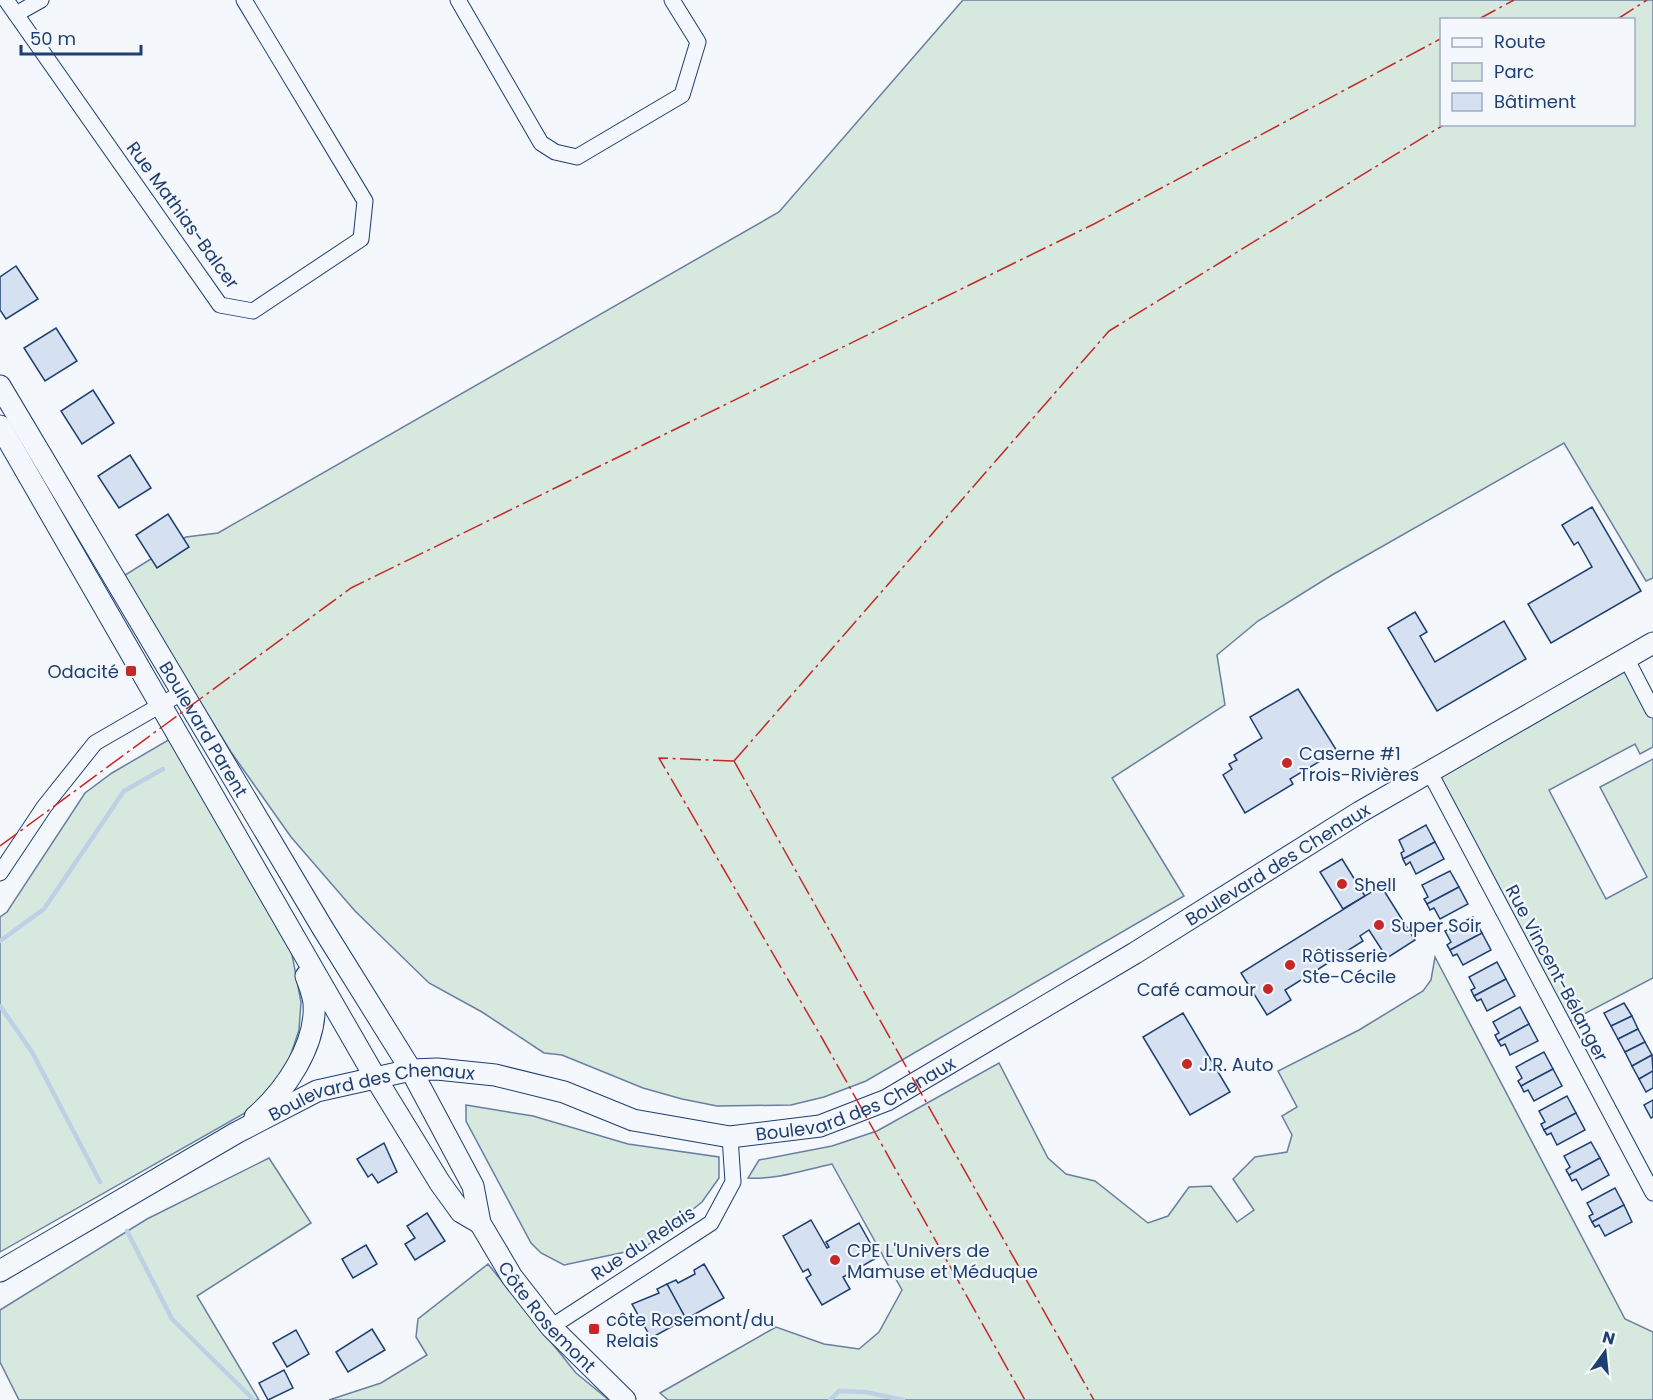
<svg xmlns="http://www.w3.org/2000/svg" width="1653" height="1400" font-family="Poppins,sans-serif">
<style>
.green{fill:#d7e8df;stroke:#687fa3;stroke-width:1.5;fill-rule:evenodd}
.lines{fill:none;stroke-linecap:round;stroke-linejoin:round}
.stream{stroke:#bed0e5;stroke-width:4.5}
.building{fill:#d5e0f0;stroke:#1d3f73;stroke-width:1.5}
.street-casing{stroke:#1d3f73;stroke-width:17}
.secondary-casing{stroke:#1d3f73;stroke-width:23}
.street{stroke:#f4f7fb;stroke-width:15}
.secondary{stroke:#f4f7fb;stroke-width:21}
.power{stroke:#c62828;stroke-width:1.5;stroke-dasharray:21 4.5 3 4.5;stroke-linecap:butt}
.poi-dot{fill:#c62828;stroke:#f4f7fb;stroke-width:2}
.labels{text-anchor:middle;dominant-baseline:central;stroke-width:4.5;stroke-linejoin:round;paint-order:stroke}
.street-label{font-size:18px;fill:#1d3f73;stroke:#f4f7fb}
.poi-label{font-size:18px;fill:#1d3f73;stroke:#f4f7fb;text-anchor:start}
</style>
<rect width="100%" height="100%" fill="#f4f7fb"/>
<g class="green">
<path d="M963,0H1653V578L1646,581L1564,443L1332,575L1258,621L1217,655L1225,705L1112,778L1184,896L866,1081L824,1097L791,1105L717,1106L682,1099L643,1088L562,1055L544,1053L482,1012L429,983L355,911L291,837L231,752L122,577L186,537L218,533L779,212ZM1442,20H1634V124H1442Z"/>
<polygon points="1626,658 1653,710 1653,747 1640,754 1635,744 1549,790 1606,899 1647,877 1600,787 1653,759 1653,978 1563,1025 1429,772"/>
<polygon points="170,739 290,944 301,1002 299,1030 286,1069 252,1109 0,1252 0,917 7,912 85,793 112,773"/>
<path d="M1435,957L1625,1319L1653,1332V1400H668L660,1393L776,1327L824,1344L859,1349L879,1332L902,1290L832,1164C804,1170 777,1180 748,1178L759,1160L832,1146L877,1131L999,1063L1048,1158L1066,1174L1095,1181L1148,1223L1168,1216L1189,1187L1211,1186L1237,1222L1254,1210L1233,1179L1255,1157L1287,1152L1292,1135L1282,1116L1297,1107L1278,1071L1359,1030L1423,991L1431,980Z"/>
<polygon points="466,1105 533,1116 628,1144 719,1157 719,1178 702,1202 644,1248 564,1265 541,1253 531,1243 466,1121"/>
<polygon points="269,1158 311,1223 197,1296 259,1400 19,1400 0,1362 0,1310 147,1219"/>
<polygon points="488,1264 576,1373 609,1400 329,1400 381,1383 427,1355 416,1337 418,1319"/>
</g>
<g class="lines">
<g class="stream">
<polyline points="0,941 44,909 124,791 163,769"/>
<polyline points="0,1006 32,1052 100,1182"/>
<polyline points="127,1231 172,1319 254,1400"/>
<polyline points="830,1400 839,1391 865,1392 903,1400"/>
</g>
</g>
<g class="building">
<polygon points="16,266 38,299 6,319 0,310 0,277"/>
<polygon points="56,328 77,361 45,381 24,348"/>
<polygon points="93,390 114,423 82,444 61,411"/>
<polygon points="130,455 151,488 119,508 98,476"/>
<polygon points="1592,507 1641,591 1551,643 1528,604 1592,567 1578,542 1574,545 1562,525"/>
<polygon points="168,514 189,547 157,568 136,535"/>
<polygon points="1415,612 1427,632 1420,636 1435,662 1504,621 1526,659 1437,711 1388,628"/>
<polygon points="1298,689 1337,751 1290,779 1293,784 1245,813 1223,775 1232,769 1229,764 1237,760 1234,755 1262,738 1250,717"/>
<polygon points="1426,825 1435,842 1403,859 1401,853 1404,851 1399,840"/>
<polygon points="1435,842 1444,859 1416,874 1410,862 1406,865 1403,859"/>
<polygon points="1342,859 1365,896 1343,909 1320,872"/>
<polygon points="1450,871 1459,887 1427,904 1424,899 1428,897 1422,885"/>
<polygon points="1381,886 1415,940 1387,958 1369,930 1360,936 1363,941 1285,990 1291,1000 1267,1015 1241,973"/>
<polygon points="1459,887 1468,904 1440,919 1434,908 1430,910 1427,904"/>
<polygon points="1473,917 1482,933 1450,950 1447,945 1451,942 1445,931"/>
<polygon points="1482,933 1491,950 1463,965 1457,954 1453,956 1450,950"/>
<polygon points="1497,962 1506,979 1474,996 1471,990 1475,988 1469,977"/>
<polygon points="1506,979 1515,996 1487,1011 1481,999 1477,1001 1474,996"/>
<polygon points="1624,1003 1632,1016 1611,1026 1604,1013"/>
<polygon points="1520,1007 1529,1024 1498,1041 1495,1035 1499,1033 1493,1022"/>
<polygon points="1183,1013 1230,1092 1190,1115 1143,1037"/>
<polygon points="1632,1016 1638,1029 1618,1039 1611,1026"/>
<polygon points="1529,1024 1538,1041 1510,1055 1505,1044 1501,1046 1498,1041"/>
<polygon points="1638,1029 1645,1042 1625,1052 1618,1039"/>
<polygon points="1645,1042 1652,1055 1632,1066 1625,1052"/>
<polygon points="1544,1052 1553,1069 1521,1086 1518,1081 1522,1078 1516,1067"/>
<polygon points="1652,1055 1653,1071 1639,1079 1632,1066"/>
<polygon points="1553,1069 1562,1086 1534,1101 1528,1090 1524,1092 1521,1086"/>
<polygon points="1653,1071 1653,1088 1646,1092 1639,1079"/>
<polygon points="1567,1096 1576,1113 1544,1130 1541,1124 1545,1122 1539,1111"/>
<polygon points="1653,1100 1653,1117 1651,1118 1644,1105"/>
<polygon points="1576,1113 1585,1130 1557,1145 1551,1133 1547,1135 1544,1130"/>
<polygon points="1591,1142 1600,1158 1569,1175 1566,1170 1570,1167 1564,1156"/>
<polygon points="384,1143 397,1172 378,1183 372,1174 368,1177 357,1159"/>
<polygon points="1600,1158 1609,1175 1582,1190 1576,1179 1572,1181 1569,1175"/>
<polygon points="1615,1188 1624,1205 1592,1222 1589,1216 1593,1214 1587,1203"/>
<polygon points="1624,1205 1632,1222 1605,1236 1599,1225 1595,1227 1592,1222"/>
<polygon points="427,1213 445,1241 415,1260 405,1244 415,1238 407,1226"/>
<polygon points="811,1220 827,1248 829,1247 826,1242 859,1223 878,1257 843,1277 850,1289 822,1305 806,1278 811,1275 808,1269 803,1272 783,1236"/>
<polygon points="366,1245 377,1264 353,1278 342,1259"/>
<polygon points="704,1264 724,1298 686,1319 667,1284 676,1280 678,1283 695,1274 694,1270"/>
<polygon points="667,1284 686,1319 651,1338 632,1304 659,1293 657,1289"/>
<polygon points="372,1329 385,1350 348,1372 336,1352"/>
<polygon points="296,1330 309,1354 287,1367 273,1343"/>
<polygon points="284,1370 293,1388 268,1400 259,1383"/>
</g>
<g class="lines">
<defs>
<g id="street">
<polyline points="6,0 220,305 253,311 361,239 365,201 244,0"/>
<polyline points="458,0 541,143 555,152 577,157 682,95 698,42 672,0"/>
<polyline points="16,14 41,0"/>
<polyline points="1626,658 1653,710"/>
<polyline points="1429,771 1653,1193"/>
<polyline points="0,873 44,807 95,743 183,692"/>
<polyline points="551,1327 711,1223 733,1182 730,1137"/>
</g>
<g id="secondary">
<path id="s1" d="M0,386L322,927L411,1070L473,1186L480,1223L512,1277L551,1327L625,1400"/>
<polyline points="0,426 375,1077 440,1183 461,1212 480,1223"/>
<path d="M255,1117C285,1091 317,1045 314,1003C313,994 309,984 306,976"/>
<path id="s2" d="M0,1271L236,1133L317,1091L411,1070L437,1069L495,1075L564,1092L633,1120L730,1137L820,1126L887,1100L1135,953L1360,812L1653,643"/>
</g>
</defs>
<use href="#street" class="street-casing"/>
<use href="#secondary" class="secondary-casing"/>
<use href="#street" class="street"/>
<use href="#secondary" class="secondary"/>
<g class="power">
<polyline points="1477,20 1514,0"/>
<polyline points="1616,20 1647,0"/>
<polyline points="734,761 1109,331 1445,124"/>
<polyline points="734,761 659,758 822,1038 1025,1400"/>
<polyline points="734,761 1094,1400"/>
<polyline points="0,846 351,588 1094,224 1442,38"/>
</g>
</g>
<g class="poi-dot">
<rect x="125" y="665" width="12" height="12" rx="3"/>
<circle cx="1287" cy="763" r="6"/>
<circle cx="1342" cy="884" r="6"/>
<circle cx="1379" cy="925" r="6"/>
<circle cx="1290" cy="965" r="6"/>
<circle cx="1268" cy="989" r="6"/>
<circle cx="1187" cy="1064" r="6"/>
<circle cx="835" cy="1260" r="6"/>
<rect x="588" y="1323" width="12" height="12" rx="3"/>
</g>
<g class="labels">
<g class="street-label">
<text transform="translate(183 215) rotate(54)">Rue Mathias-Balcer</text>
<text stroke="none"><textPath href="#s1" startOffset="399">Boulevard Parent</textPath></text>
<text stroke="none"><textPath href="#s2" startOffset="1408">Boulevard des Chenaux</textPath></text>
<text transform="translate(1557 973) rotate(62)">Rue Vincent-Bélanger</text>
<text stroke="none"><textPath href="#s2" startOffset="922">Boulevard des Chenaux</textPath></text>
<text stroke="none"><textPath href="#s2" startOffset="418">Boulevard des Chenaux</textPath></text>
<text transform="translate(643 1243) rotate(-33)">Rue du Relais</text>
<text stroke="none"><textPath href="#s1" startOffset="1083">Côte Rosemont</textPath></text>
</g>
<g class="poi-label">
<text x="119" y="671" text-anchor="end">Odacité</text>
<text x="1299" y="753">Caserne #1<tspan x="1299" dy="21">Trois-Rivières</tspan></text>
<text x="1354" y="884">Shell</text>
<text x="1391" y="925">Super Soir</text>
<text x="1302" y="955">Rôtisserie<tspan x="1302" dy="21">Ste-Cécile</tspan></text>
<text x="1256" y="989" text-anchor="end">Café camour</text>
<text x="1199" y="1064">J.R. Auto</text>
<text x="847" y="1250">CPE L'Univers de<tspan x="847" dy="21">Mamuse et Méduque</tspan></text>
<text x="606" y="1319">côte Rosemont/du<tspan x="606" dy="21">Relais</tspan></text>
</g>
</g>
<rect x="1440" y="18" width="195" height="108" fill="#f4f7fb" stroke="#9eadc5" stroke-width="1.5"/>
<rect x="1452" y="38" width="30" height="9" fill="#f4f7fb" stroke="#9eadc5" stroke-width="1.5"/>
<text x="1494" y="48" font-size="18" fill="#1d3f73">Route</text>
<rect x="1452" y="63" width="30" height="18" fill="#d7e8df" stroke="#9eadc5" stroke-width="1.5"/>
<text x="1494" y="78" font-size="18" fill="#1d3f73">Parc</text>
<rect x="1452" y="93" width="30" height="18" fill="#d5e0f0" stroke="#9eadc5" stroke-width="1.5"/>
<text x="1494" y="108" font-size="18" fill="#1d3f73">Bâtiment</text>
<g transform="translate(1605 1352) rotate(15)" stroke="#f4f7fb" stroke-width="4.5" paint-order="stroke">
<path d="M0-4.5L10 22L0 15L-10 22Z" fill="#1d3f73"/>
<text y="-9" font-size="16" font-weight="bold" text-anchor="middle" fill="#1d3f73">N</text>
</g>
<path d="M21 45v9h120v-9" fill="none" stroke="#1d3f73" stroke-width="3"/>
<text x="30" y="45" font-size="18" fill="#1d3f73" stroke="#f4f7fb" stroke-width="4.5" paint-order="stroke">50 m</text>
</svg>
